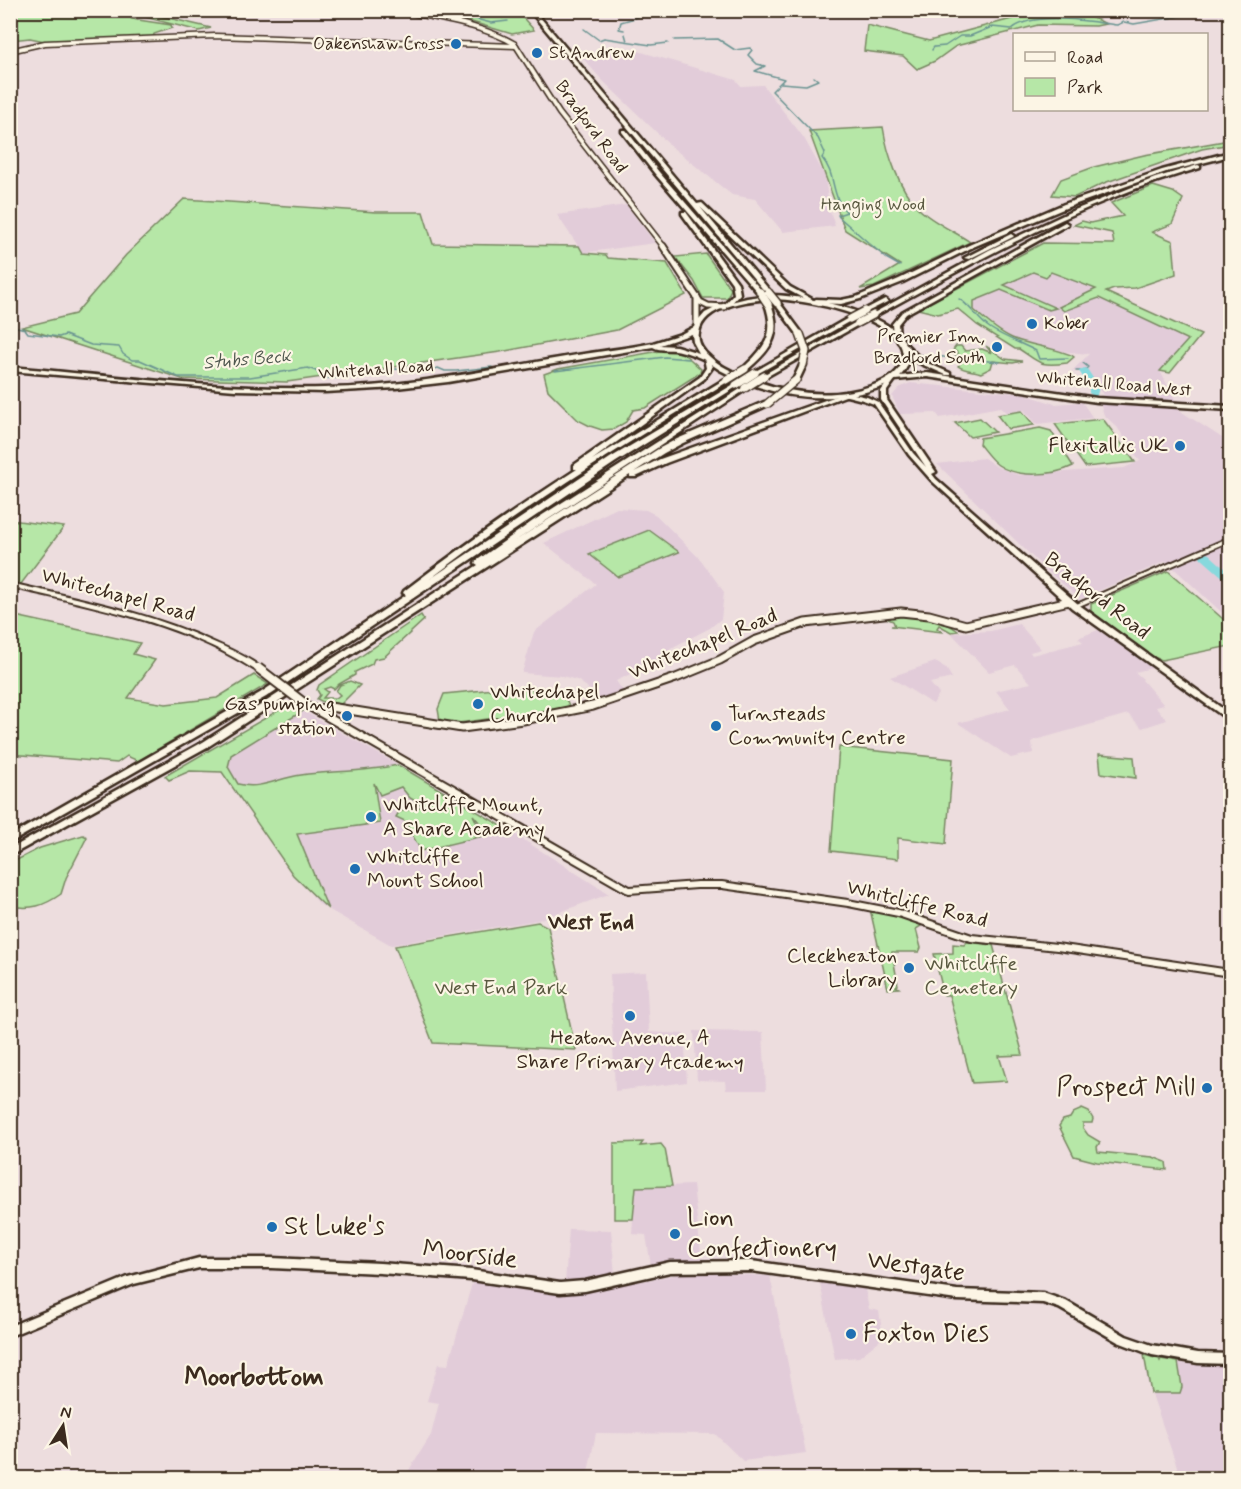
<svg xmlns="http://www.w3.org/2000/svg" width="1241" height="1489" font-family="Mynerve,sans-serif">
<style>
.built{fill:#e2ccd9}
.green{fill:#b6e7a7;stroke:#788862;stroke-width:1.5}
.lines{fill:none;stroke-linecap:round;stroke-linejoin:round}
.stream{stroke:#699391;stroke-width:1.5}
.river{fill:#87d9dd;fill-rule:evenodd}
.tertiary-far2-casing{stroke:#3b2a1e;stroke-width:7}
.tertiary-far1-casing{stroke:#3b2a1e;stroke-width:9}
.tertiary-casing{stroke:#3b2a1e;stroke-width:11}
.secondary-casing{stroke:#3b2a1e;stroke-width:4}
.primary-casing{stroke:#3b2a1e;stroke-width:5}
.trunk-casing{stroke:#3b2a1e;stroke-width:5}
.motorway-casing{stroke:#3b2a1e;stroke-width:5}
.tertiary-far2{stroke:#fcf5e5;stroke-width:4}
.tertiary-far1{stroke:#fcf5e5;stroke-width:5}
.tertiary{stroke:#fcf5e5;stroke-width:7}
.secondary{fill:#fcf5e5;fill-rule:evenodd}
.primary{fill:#fcf5e5;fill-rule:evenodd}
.trunk{fill:#fcf5e5;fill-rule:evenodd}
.motorway{fill:#fcf5e5;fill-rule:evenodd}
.secondary-bridge-casing{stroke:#3b2a1e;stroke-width:12;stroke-linecap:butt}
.motorway-bridge-casing{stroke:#3b2a1e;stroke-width:10;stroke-linecap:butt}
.secondary-bridge{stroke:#fcf5e5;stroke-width:8}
.motorway-bridge{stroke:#fcf5e5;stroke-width:7}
.poi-dot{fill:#1f6fb2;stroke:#fcf5e5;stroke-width:2}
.labels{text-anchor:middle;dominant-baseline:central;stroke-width:4.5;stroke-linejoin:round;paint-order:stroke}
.far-poi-label{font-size:18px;fill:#3b2a1e;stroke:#fcf5e5;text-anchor:end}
.far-street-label{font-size:18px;fill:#3b2a1e;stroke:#fcf5e5}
.far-park-label{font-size:18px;fill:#5a5940;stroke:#fcf5e5}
.far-water-label{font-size:18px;font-style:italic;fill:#4e564e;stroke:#fcf5e5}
.poi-label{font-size:21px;fill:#3b2a1e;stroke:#fcf5e5;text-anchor:start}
.street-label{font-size:21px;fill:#3b2a1e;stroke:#fcf5e5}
.park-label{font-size:21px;fill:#5a5940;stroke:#fcf5e5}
.neighbourhood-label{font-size:22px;font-weight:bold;fill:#3b2a1e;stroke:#fcf5e5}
.near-poi-label{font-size:26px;fill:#3b2a1e;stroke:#fcf5e5;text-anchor:start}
.near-street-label{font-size:26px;fill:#3b2a1e;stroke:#fcf5e5}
.near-neighbourhood-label{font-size:27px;font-weight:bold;fill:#3b2a1e;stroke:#fcf5e5}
</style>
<rect width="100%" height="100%" fill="#edddde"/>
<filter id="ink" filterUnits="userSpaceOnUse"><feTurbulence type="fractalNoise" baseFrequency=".0167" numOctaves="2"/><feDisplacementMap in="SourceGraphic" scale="12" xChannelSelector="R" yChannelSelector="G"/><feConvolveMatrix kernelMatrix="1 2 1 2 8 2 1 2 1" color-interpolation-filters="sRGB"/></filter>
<g filter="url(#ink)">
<g class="built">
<polygon points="638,51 736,80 741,86 763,85 804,138 825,176 829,208 835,226 783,232 755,199 732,195 673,148 601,79 580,55"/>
<polygon points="626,205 655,243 583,253 557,215"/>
<polygon points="1033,271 1046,277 1051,272 1096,289 1059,307 1065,311 1099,297 1189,340 1160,371 1177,403 1105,397 1087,373 1072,371 1089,354 1048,350 1010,338 974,310 974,301 1001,290 1049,310 1055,308 1003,285"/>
<polygon points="910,383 1024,394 1055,404 1082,402 1093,418 1037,424 1024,410 1006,412 1000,407 940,418 936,413 900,414 892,396 899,388"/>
<polygon points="1100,402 1174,407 1230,443 1230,620 1166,561 1080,599 1043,567 937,464 984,458 997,467 1019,475 1124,468 1140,461 1117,427 1104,415"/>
<polygon points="617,508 646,510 656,515 701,560 724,592 721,619 710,628 675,646 651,664 616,681 624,692 595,701 587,687 577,680 562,676 522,673 534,632 596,584 544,543"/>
<polygon points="1019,624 1041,649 1030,652 1032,655 1083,642 1078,638 1098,630 1152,668 1135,672 1143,679 1142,680 1164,705 1155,707 1167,720 1142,728 1128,714 1032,741 1033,753 1011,758 958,723 1010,709 996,691 1031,683 1015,665 989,672 951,633 991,631"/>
<polygon points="935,662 946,668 952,678 930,683 939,694 933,704 890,677"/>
<polygon points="303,711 467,804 609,894 538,920 391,945 319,904 222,772 228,767 231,755"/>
<polygon points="646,972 649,1032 684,1034 687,1082 615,1091 610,974"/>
<polygon points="694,1031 763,1032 766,1090 726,1090 725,1081 697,1080"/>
<polygon points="693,1185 702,1262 651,1266 646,1235 632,1234 635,1187"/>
<polygon points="569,1229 611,1230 615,1275 585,1283 565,1283"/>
<polygon points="691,1272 770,1276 806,1453 743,1461 715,1434 596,1433 588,1472 583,1478 404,1478 431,1435 439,1403 427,1401 438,1364 448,1365 473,1280 577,1293"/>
<polygon points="820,1283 865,1289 869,1309 879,1311 883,1337 879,1341 859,1357 835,1359"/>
<polygon points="1144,1355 1187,1364 1230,1365 1230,1478 1181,1478 1147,1380"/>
</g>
<g class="green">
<polygon points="10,11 139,11 211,28 199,31 137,15 132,19 171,25 172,28 154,34 153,38 49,42 30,38 11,40"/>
<polygon points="498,11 517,11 534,30 512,34 465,20 479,12 494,13 503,18"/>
<path d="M1034,13C1060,13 1083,11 1106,24L1096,26L1038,25L956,46L935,61L917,69L903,56L864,51L867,25L929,41Z"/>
<path d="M883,127C887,153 899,189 918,208C932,222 954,231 970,242L874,287L860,289L900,265L845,230L809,131Z"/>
<polygon points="1230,140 1230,144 1202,149 1104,183 1075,197 1052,195 1061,179 1094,167 1144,155"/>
<path d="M1153,186L1173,192L1183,199L1172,224L1152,232L1173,241L1176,274L1135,288L1114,289L1106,292L1201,335L1170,373L1160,371L1188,340L1099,298L1064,311L1059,307L1096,289L1051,272L1046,277L1033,272L1004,285L1056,308L1049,310L1001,290L974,301V310C985,320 999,332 1012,338C1025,344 1068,351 1074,357L1067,363C1038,367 1039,362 1019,349H1015L977,325L958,309L938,314L918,309L1043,243L1114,244L1112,233L1074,225L1082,221L1090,223L1123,216L1111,203Z"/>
<polygon points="184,199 376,212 423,212 433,244 579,246 583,253 606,255 608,258 667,263 686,295 617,330 500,352 287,382 182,379 22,327 75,314 126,255"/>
<polygon points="706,254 731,289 727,298 703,298 694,281 675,257"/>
<path d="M956,346H961L965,351L982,349L992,353L986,346L1005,359L1022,361L1013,363L993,361L991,368L981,373C974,370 964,371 958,366L960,364L958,361L961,358L954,354L958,353L953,350Z"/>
<path d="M665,350C686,352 686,356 701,369L700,373L645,408L633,410L626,422L614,429L602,430L590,426L578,420L548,390L544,374L558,369Z"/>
<polygon points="1022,411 1034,425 1008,429 997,415"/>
<polygon points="980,418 995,432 970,437 955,423"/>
<polygon points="1103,419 1135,462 1085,467 1055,424"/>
<path d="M1040,428L1051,431L1073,466C1053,476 1017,478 998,465C991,460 984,450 979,444L980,438Z"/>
<polygon points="11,520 64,527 21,584 11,582"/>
<polygon points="649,530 679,552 618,577 589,554"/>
<polygon points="1168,571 1230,625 1230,646 1162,660 1153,657 1091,611 1091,604"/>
<polygon points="11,615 140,643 133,654 155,660 128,698 166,704 217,698 254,675 268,684 138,761 127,756 117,763 11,754"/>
<polygon points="421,615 424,620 384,657 374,659 372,664 355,672 355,675 339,684 334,689 330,687 324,689 328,692 323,698 336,698 340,695 336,691 340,685 350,681 360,685 341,704 325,703 317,699 320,695 317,690 319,685"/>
<path d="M895,615C915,616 944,619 958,631L951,632L939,625L937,628L942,632L891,626H895L893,621L888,619Z"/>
<polygon points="505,688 563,692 570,708 451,724 440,721 438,709 444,694"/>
<path d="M294,706L303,711L231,755L228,767L238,784C262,790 277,778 301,775C333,771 365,772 398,765L507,829L490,835L473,815L483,836L421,851L405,821L396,817L399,812L424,806L410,798L401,787L380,795L374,783L380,823L297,834L328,909L293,875L222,772L190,771L169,780L165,776L281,709Z"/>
<polygon points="839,747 953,759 946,844 898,838 898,859 831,851"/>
<polygon points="1099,754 1134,757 1136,778 1101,773"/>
<path d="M83,835L87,837L66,878L61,894C44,906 31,910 11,906V863L40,848Z"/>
<polygon points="870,909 924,924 916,929 921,948 919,952 892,952 898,985 896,986 899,988 888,989"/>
<polygon points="538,922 548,927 576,1050 433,1043 395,946"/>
<polygon points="967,942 993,945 1023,1055 999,1056 1007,1081 972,1083 949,995 944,995 934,954 953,953 953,944 964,945"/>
<polygon points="1082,1109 1089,1112 1093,1119 1092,1123 1083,1123 1083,1128 1088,1135 1100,1142 1097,1147 1098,1152 1153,1157 1166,1162 1167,1170 1097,1162 1074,1156 1059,1126 1063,1120 1070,1118 1073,1113"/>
<polygon points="643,1142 640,1146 661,1144 665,1149 672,1186 636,1187 633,1219 614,1219 614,1143"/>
<polygon points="1144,1355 1159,1359 1160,1361 1161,1359 1178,1362 1182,1387 1180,1393 1151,1393"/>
</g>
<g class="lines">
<g class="stream">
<polyline points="449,12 491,23 508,21"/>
<polyline points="584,29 599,40 604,38 651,45 668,43"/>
<polyline points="624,30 619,29 621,22 638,17 636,14 655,10"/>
<polyline points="625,34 627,41"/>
<path d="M674,40L718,39L735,50L750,48L752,50L748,55L757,64L765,66L755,71L784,79L772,91L818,138L825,153L822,158C837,175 830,197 847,212L838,215L839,217L886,258L900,266"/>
<path d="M932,50L934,47L945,46L960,36H970L992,27L1012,29C1034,11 1089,21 1117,25L1124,22L1134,24L1192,14"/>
<polyline points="781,83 806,85 818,80 814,77"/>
<path d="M959,299C969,304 978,320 990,328C1003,337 1021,343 1036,351L1039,359L1068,358"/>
<polyline points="13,326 25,329 28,333 59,337 65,335 91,345 119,347 123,354 132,360 140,360 178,377 250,377 308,368 316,371 322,378 336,378 341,375 345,378 352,375 363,377 394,369 427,371 438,368 445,371 456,371 492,367"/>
<polyline points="921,355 1000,362"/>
<polyline points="555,371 665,357 689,359"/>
<polyline points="1076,371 1084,371 1088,367 1083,363"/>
</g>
<g class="river">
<polygon points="1084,368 1087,369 1099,387 1097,395 1094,396 1089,393 1089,387 1079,371"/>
<polygon points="1205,553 1209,554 1230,573 1230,581 1226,580 1201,558 1200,556 1201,554"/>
</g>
<defs>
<g id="tertiary-far2">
<path d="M398,10C436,19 481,24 515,44L559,113L664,247"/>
<polyline points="10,51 45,43 215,36 516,46"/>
</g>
<g id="tertiary-far1">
<polyline points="663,246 700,302 708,306 724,307"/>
<polyline points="697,297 697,328"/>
</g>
<polyline id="tertiary" points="316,710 330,707 462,728 523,720 593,706 676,678 720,660 754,641 805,623 901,612 929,615 966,625 1069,601"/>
<g id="secondary">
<polygon points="1230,537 1230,541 1077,607 1075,608 1072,606"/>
<path d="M10,583C81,599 152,613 218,644C232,650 249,658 262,668L258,670H255C237,659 218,648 198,640C138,614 73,602 10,587Z"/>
<polygon points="302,702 308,702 630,887 697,882 722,882 848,900 899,910 972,935 1057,944 1230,970 1230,976 1057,950 971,941 898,916 848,906 722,888 697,888 629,893 626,892 302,706 301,704"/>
</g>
<g id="primary">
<polygon points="900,339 902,340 923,361 950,373 950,375 946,375 919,363 898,342 898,340"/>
<polygon points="927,373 1097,398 1230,406 1230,410 1097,402 927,377 895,380 887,391 887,400 936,472 932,474 936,479 1078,604 1230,714 1230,719 1227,719 1072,608 932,481 909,455 874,404 863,400 843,395 842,394 845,392 867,397 878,402 913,453 926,467 881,400 881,391 891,377"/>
<polygon points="199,1258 272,1258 380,1263 471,1270 560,1283 585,1281 670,1262 751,1261 957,1290 1043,1293 1066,1301 1126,1336 1152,1345 1198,1353 1230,1354 1230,1364 1198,1363 1152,1355 1118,1342 1059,1308 1043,1303 957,1300 751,1271 670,1272 585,1291 560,1293 471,1280 380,1273 272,1268 199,1268 134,1284 10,1336 10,1326 128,1277"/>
</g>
<path id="trunk" d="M768,295C799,294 914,314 909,358C908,374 893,383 879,388C825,406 769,397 720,370C715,367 710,363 705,360C697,356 683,351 675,350C667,349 659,351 653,347L448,382L396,388L325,392L235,390L10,371V367C115,376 219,390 324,388C410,387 493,369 577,355C602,351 628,348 653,343L681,334L694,327L699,320L705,313L723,304L747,298ZM768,299C797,298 906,316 903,357C901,374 885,381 871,386C829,400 786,393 746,377C733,372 720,366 710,357C703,351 697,342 699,333C703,306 747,301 768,299ZM692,334L693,342L699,353L676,346L660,345Z"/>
<g id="motorway">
<polygon points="529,10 534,10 697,204 702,203 790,287 812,299 812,301 808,301 786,289 700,207 771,292 766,293"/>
<polygon points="622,130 626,130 659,172 762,291 762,293 758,293 655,174 622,132"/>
<polygon points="1230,152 1230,156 1166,172 1068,207 973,247 903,282 860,299 841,304 816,303 813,301 816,299 841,300 856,297 899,279 969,245 1064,204 1162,170"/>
<path d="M1198,165L1200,166V168C1172,176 1144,185 1117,196C1033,229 954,273 875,316H871L870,315L989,250L1072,211L1155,178Z"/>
<polygon points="682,212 686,212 738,283 740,294 729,306 724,305 734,294 732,283 682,214"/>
<polygon points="1065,222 1068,224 1067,225 906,314 898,324 899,336 896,338 893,336 892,324 902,312"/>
<polygon points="1011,234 1014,236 1013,237 969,259 964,258"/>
<polygon points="885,299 888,301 887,302 867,312 862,311"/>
<polygon points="777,301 779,302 802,333 802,335 798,335 775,304 775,302"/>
<path d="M768,302L771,304C783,335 770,351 747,370H743V368C765,348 776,334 765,304Z"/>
<polygon points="850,317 853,319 852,320 757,374 753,374 752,373"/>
<polygon points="858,321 861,323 860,324 766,377 764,378 761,376"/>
<path d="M707,356L710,358L712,368L704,379L592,460L725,379H729V381C627,443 525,506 430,579L610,458L734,384H738V386L616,462L266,697L10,843V836L260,693L406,595L403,593L404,591C460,548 518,507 577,469H574V465L700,377L706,368L704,358Z"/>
<polygon points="803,363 806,365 799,380 796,382 794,381 793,380 800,365"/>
<polygon points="745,386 749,388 747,389 512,543 658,449 677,439 764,402 770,402 771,404 683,443 664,453 634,472 660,459 842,394 846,394 848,395 666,463 636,477 630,477 630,475 209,746 10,856 10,849 203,742 478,565 475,563 476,561 533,521"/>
</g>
</defs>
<use href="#tertiary-far2" class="tertiary-far2-casing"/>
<use href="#tertiary-far1" class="tertiary-far1-casing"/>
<use href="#tertiary" class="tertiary-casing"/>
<use href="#secondary" class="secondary-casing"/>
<use href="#primary" class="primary-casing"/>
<use href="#trunk" class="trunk-casing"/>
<use href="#motorway" class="motorway-casing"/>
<use href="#tertiary-far2" class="tertiary-far2"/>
<use href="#tertiary-far1" class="tertiary-far1"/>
<use href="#tertiary" class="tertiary"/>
<use href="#secondary" class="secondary"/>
<use href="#primary" class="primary"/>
<use href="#trunk" class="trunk"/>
<use href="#motorway" class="motorway"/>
<defs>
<polyline id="secondary-bridge" points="258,668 305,704"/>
<g id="motorway-bridge">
<polyline points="760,292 768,304"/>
<polyline points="768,292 777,303"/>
<polyline points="850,319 865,311"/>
<polyline points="858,323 873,315"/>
<polyline points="800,334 806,351 803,365"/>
<polyline points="727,380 745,369"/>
<polyline points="736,385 755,373"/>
<polyline points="745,388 764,376"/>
<polyline points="767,404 796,380"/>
</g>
</defs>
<use href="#secondary-bridge" class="secondary-bridge-casing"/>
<use href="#motorway-bridge" class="motorway-bridge-casing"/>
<use href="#secondary-bridge" class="secondary-bridge"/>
<use href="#motorway-bridge" class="motorway-bridge"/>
</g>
</g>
<g class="poi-dot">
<circle cx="456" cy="44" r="6"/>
<circle cx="537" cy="53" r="6"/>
<circle cx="1032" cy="324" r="6"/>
<circle cx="997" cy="347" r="6"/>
<circle cx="1180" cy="446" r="6"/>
<circle cx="478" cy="704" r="6"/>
<circle cx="347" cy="716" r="6"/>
<circle cx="716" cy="726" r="6"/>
<circle cx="371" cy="817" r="6"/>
<circle cx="355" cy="869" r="6"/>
<circle cx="909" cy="968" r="6"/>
<circle cx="630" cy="1016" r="6"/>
<circle cx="1207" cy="1088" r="6"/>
<circle cx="272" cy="1227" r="6"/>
<circle cx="675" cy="1234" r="6"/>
<circle cx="851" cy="1334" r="6"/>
</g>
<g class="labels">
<g class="far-poi-label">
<text x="444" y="44">Oakenshaw Cross</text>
<text x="549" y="53" text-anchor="start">St Andrew</text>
<text x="1044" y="324" text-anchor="start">Kober</text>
<text x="985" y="337">Premier Inn,<tspan x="985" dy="21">Bradford South</tspan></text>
</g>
<g class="far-street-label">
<text transform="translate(591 127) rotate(54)">Bradford Road</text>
<text transform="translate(376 370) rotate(-4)">Whitehall Road</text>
<text transform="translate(1114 384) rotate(5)">Whitehall Road West</text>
</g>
<g class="far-park-label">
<text x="873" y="205">Hanging Wood</text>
</g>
<g class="far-water-label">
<text transform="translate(247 360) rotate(-5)">Stubs Beck</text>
</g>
<g class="poi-label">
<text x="1168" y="446" text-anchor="end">Flexitallic UK</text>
<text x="490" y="692">Whitechapel<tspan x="490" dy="24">Church</tspan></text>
<text x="335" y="704" text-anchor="end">Gas pumping<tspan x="335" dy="24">station</tspan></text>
<text x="728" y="714">Turnsteads<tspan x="728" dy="24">Community Centre</tspan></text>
<text x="383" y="805">Whitcliffe Mount,<tspan x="383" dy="24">A Share Academy</tspan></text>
<text x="367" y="857">Whitcliffe<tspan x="367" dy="24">Mount School</tspan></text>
<text x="897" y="956" text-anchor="end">Cleckheaton<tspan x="897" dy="24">Library</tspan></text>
<text x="630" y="1038" text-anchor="middle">Heaton Avenue, A<tspan x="630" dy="24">Share Primary Academy</tspan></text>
</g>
<g class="street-label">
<text transform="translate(118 595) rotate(15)">Whitechapel Road</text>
<text transform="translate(1097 596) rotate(38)">Bradford Road</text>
<text transform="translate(703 644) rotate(-22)">Whitechapel Road</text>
<text transform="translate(917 904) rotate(14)">Whitcliffe Road</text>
</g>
<g class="park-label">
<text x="971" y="964">Whitcliffe<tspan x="971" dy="24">Cemetery</tspan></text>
<text x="501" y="988">West End Park</text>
</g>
<g class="neighbourhood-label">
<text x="591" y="923">West End</text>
</g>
<g class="near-poi-label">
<text x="1195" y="1088" text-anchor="end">Prospect Mill</text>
<text x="687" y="1219">Lion<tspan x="687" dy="30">Confectionery</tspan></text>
<text x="284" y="1227">St Luke's</text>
<text x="863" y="1334">Foxton Dies</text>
</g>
<g class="near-street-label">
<text transform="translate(470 1255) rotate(7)">Moorside</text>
<text transform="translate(916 1267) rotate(8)">Westgate</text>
</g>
<g class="near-neighbourhood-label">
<text x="254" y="1377">Moorbottom</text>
</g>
</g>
<rect width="1241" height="1489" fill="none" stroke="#fcf5e5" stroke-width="36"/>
<rect x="18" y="18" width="1205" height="1453" fill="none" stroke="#3b2a1e" stroke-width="2" filter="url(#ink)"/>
<rect x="1013" y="33" width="195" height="78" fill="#fcf5e5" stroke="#afa495" stroke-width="1.5"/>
<rect x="1025" y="52" width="30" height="9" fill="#fcf5e5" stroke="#afa495" stroke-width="1.5"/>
<text x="1067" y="63" font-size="18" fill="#3b2a1e">Road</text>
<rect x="1025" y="78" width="30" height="18" fill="#b6e7a7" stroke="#afa495" stroke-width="1.5"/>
<text x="1067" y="93" font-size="18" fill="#3b2a1e">Park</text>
<g transform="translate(63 1426) rotate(12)" stroke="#fcf5e5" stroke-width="4.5" paint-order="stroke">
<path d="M0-4.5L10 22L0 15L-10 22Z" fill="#3b2a1e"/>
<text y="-9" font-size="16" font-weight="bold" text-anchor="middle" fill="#3b2a1e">N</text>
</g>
</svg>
